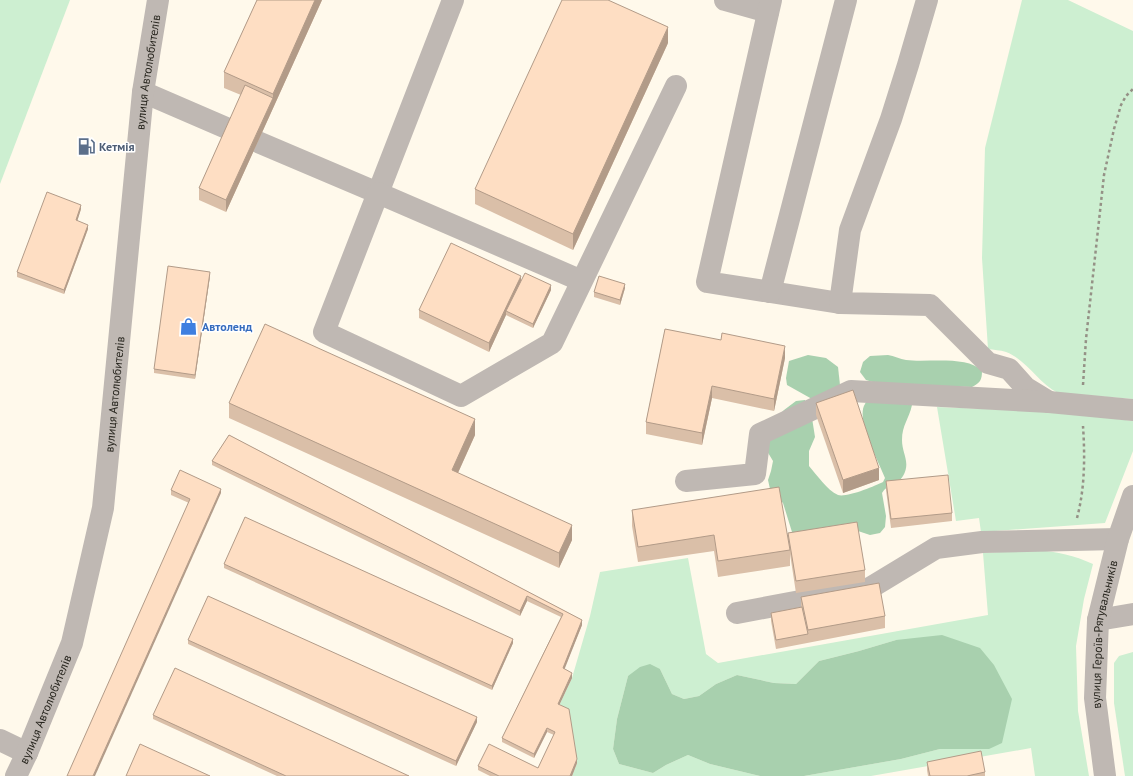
<svg xmlns="http://www.w3.org/2000/svg" width="1133" height="776" font-family="'PT Sans',sans-serif">
<style>
.green{fill:#cdefd1}
.forest{fill:#a8d0ae}
.lines{fill:none;stroke-linecap:round;stroke-linejoin:round}
.path{stroke:#959186;stroke-width:2.5;stroke-dasharray:3 3;stroke-linecap:butt}
.minor{stroke:#bfb8b3;stroke-width:22}
.wall{fill:#dabfa8}
.shaded-wall{fill:#b29b88}
.building{fill:#fedec3;stroke:#b29b88}
.labels{text-anchor:middle;dominant-baseline:central;stroke-width:3;stroke-linejoin:round;paint-order:stroke}
.street-label{font-size:12px;fill:#28261f;stroke:#fff}
.service-label{font-size:12px;font-weight:bold;fill:#4e5e75;stroke:#fff;text-anchor:start}
.shop-label{font-size:12px;font-weight:bold;fill:#366cbe;stroke:#fff;text-anchor:start}
</style>
<rect width="100%" height="100%" fill="#fff9eb"/>
<g class="green">
<polygon points="0,0 70,0 0,184"/>
<path d="M1022,0H1068L1133,31V399L1058,393C1038,383 1027,360 1006,352C1000,350 994,350 988,349L982,258L985,148Z"/>
<polygon points="937,407 1065,412 1133,421 1133,451 1105,523 981,532 979,518 956,521"/>
<path d="M1036,550C1059,552 1073,555 1093,564L1084,599L1076,646L1078,711L1089,776H1035L1031,748L871,776H804L901,759L940,749H989L896,640L859,651L819,661L796,684L774,683L737,675L716,684L699,696L684,699L672,694L660,669L628,676L617,719L613,749L619,764L653,773L666,765L688,755L710,764L760,776H572L577,763L558,708L572,678L590,616L600,572L688,558L706,654L718,663L988,615L983,553Z"/>
<polygon points="1133,652 1133,776 1125,776 1114,703 1114,663 1119,656"/>
</g>
<g class="forest">
<polygon points="808,355 826,358 838,367 840,385 812,399 787,385 786,378 789,361"/>
<path d="M888,355C894,356 900,359 906,360C927,363 967,355 982,371C982,380 980,383 972,387L879,384L866,380L860,372L863,362L870,356Z"/>
<path d="M872,398L912,405C909,419 902,425 902,440C902,454 911,462 903,476C898,485 887,484 882,493L886,516L885,527L880,533L870,535L858,531L799,538L792,532L783,503L779,499L772,498L768,480L771,471L773,461L767,451L769,425L784,410L796,401L805,400L812,418L815,437L809,451V466C817,475 827,490 838,495C846,498 875,486 883,482L885,478C879,462 855,419 865,404C866,401 870,399 872,398Z"/>
<polygon points="942,635 980,648 994,665 1012,699 1002,743 989,749 940,749 901,759 804,776 760,776 710,764 688,755 666,765 653,773 619,764 613,749 617,719 628,676 640,667 650,664 660,669 672,694 684,699 699,696 716,684 737,675 774,683 796,684 819,661 859,651 896,640"/>
</g>
<g class="lines">
<g class="path">
<polyline points="1083,385 1086,339 1104,175 1114,129 1121,105 1126,96 1133,89"/>
<path d="M1077,518C1085,488 1085,456 1083,426"/>
</g>
<g class="minor">
<polyline points="725,0 768,12"/>
<polyline points="771,0 707,282 840,303"/>
<polyline points="927,0 908,65 891,119 850,230 840,303 930,305 988,363 1009,369 1026,388 1049,402"/>
<polyline points="143,92 231,130"/>
<polyline points="258,142 378,193 453,0"/>
<polyline points="582,281 552,343 461,396 324,332 378,193 582,281 676,86"/>
<polyline points="770,292 846,0"/>
<polyline points="686,481 755,474 760,434 851,391 1049,402 1133,410"/>
<polyline points="737,613 870,588 936,548 982,542 1118,539"/>
<polyline points="1098,620 1133,614"/>
<polyline points="0,740 27,753"/>
<path id="s1" d="M16,776L27,753L72,643L103,508L143,92L158,0"/>
<path id="s2" d="M1105,776L1095,698L1098,620L1118,539L1133,496"/>
</g>
</g>
<g class="wall">
<polygon points="257,0 322,0 226,212 199,200 199,188 241,95 224,88 224,72"/>
<polygon points="668,43 573,250 475,204 475,189"/>
<polygon points="81,209 77,221 88,229 64,294 17,277 17,272"/>
<polygon points="210,276 195,379 154,373 154,369"/>
<polygon points="521,280 551,290 533,328 506,315 489,352 419,318 419,310"/>
<polygon points="625,288 620,305 594,297 594,292"/>
<polygon points="665,329 785,358 774,411 712,398 702,445 646,434 646,422"/>
<polygon points="229,403 475,435 458,473 572,540 559,568 229,418"/>
<polygon points="816,403 879,480 843,493 816,415"/>
<polygon points="229,435 582,620 582,625 564,669 572,678 559,704 577,763 572,776 490,776 478,770 478,766 538,768 554,735 547,732 534,758 502,742 502,738 561,617 527,601 520,616 212,465 212,461"/>
<polygon points="886,481 952,513 952,521 891,528 886,490"/>
<polygon points="171,490 221,493 189,503 171,495"/>
<polygon points="632,510 788,542 788,533 865,570 865,582 796,593 790,554 790,566 718,577 714,551 638,562 632,526"/>
<polygon points="224,564 513,643 492,690 224,568"/>
<polygon points="801,597 885,616 885,628 776,649 771,621 771,613 801,607"/>
<polygon points="188,640 477,722 456,766 188,644"/>
<polygon points="153,715 409,776 277,776 153,719"/>
<polygon points="927,762 985,772 985,776 928,776 927,770"/>
</g>
<g class="shaded-wall">
<polygon points="315,0 322,0 226,212 226,200 273,98 273,94"/>
<polygon points="668,27 668,43 573,250 573,234"/>
<polygon points="81,205 81,209 76,225 76,220"/>
<polygon points="88,225 88,229 64,294 64,290"/>
<polygon points="210,272 210,276 195,379 195,375"/>
<polygon points="521,276 521,284 506,311 506,315 489,352 489,343"/>
<polygon points="625,284 625,288 620,305 620,300"/>
<polygon points="551,285 551,290 533,328 533,324"/>
<polygon points="785,346 785,358 774,411 774,399"/>
<polygon points="712,386 712,398 702,445 702,433"/>
<polygon points="475,419 475,435 452,486 452,470"/>
<polygon points="879,468 879,480 843,493 843,480"/>
<polygon points="221,489 221,493 95,776 93,776"/>
<polygon points="572,525 572,540 559,568 559,553"/>
<polygon points="527,596 527,601 520,616 520,611"/>
<polygon points="582,620 582,625 563,673 563,668"/>
<polygon points="513,639 513,643 492,690 492,686"/>
<polygon points="572,673 572,678 558,708 558,704"/>
<polygon points="477,717 477,722 456,766 456,761"/>
<polygon points="547,728 547,732 534,758 534,754"/>
<polygon points="577,759 577,763 572,776 570,776"/>
</g>
<g class="building">
<polygon points="257,0 315,0 273,94 224,72"/>
<polygon points="562,0 608,0 668,27 573,234 475,189"/>
<polygon points="245,85 273,98 226,200 199,188"/>
<polygon points="47,192 81,205 76,220 88,225 64,290 17,272"/>
<polygon points="451,243 521,276 489,343 419,310"/>
<polygon points="168,266 210,272 195,375 154,369"/>
<polygon points="525,273 551,285 533,324 506,311"/>
<polygon points="599,276 625,284 620,300 594,292"/>
<polygon points="265,324 475,419 452,470 572,525 559,553 229,403"/>
<polygon points="665,329 721,340 722,333 785,346 774,399 712,386 702,433 646,422"/>
<polygon points="853,390 879,468 843,480 816,403"/>
<polygon points="229,435 582,620 563,668 572,673 558,704 569,709 577,759 570,776 499,776 478,766 489,744 538,768 555,732 547,728 534,754 502,738 563,614 527,596 520,611 212,461"/>
<polygon points="180,470 221,489 93,776 67,776 190,499 171,490"/>
<polygon points="948,475 952,513 891,519 886,481"/>
<polygon points="779,487 790,550 718,561 714,535 638,547 632,510"/>
<polygon points="245,517 513,639 492,686 224,564"/>
<polygon points="857,522 865,570 796,581 788,533"/>
<polygon points="879,583 885,616 808,630 801,597"/>
<polygon points="208,596 477,717 456,761 188,640"/>
<polygon points="802,607 808,634 776,640 771,613"/>
<polygon points="175,668 409,776 286,776 153,715"/>
<polygon points="140,744 210,776 126,776"/>
<polygon points="981,751 985,772 967,776 930,776 927,762"/>
</g>
<defs>
<symbol id="fuel-bare" viewBox="-9 -9 18 18"><path d="M-5.5-6h7V0h2V4h1.3V-2.5L3-4.5l.8-.8L6-3V5H2.5V1h-1V6h-7ZM-4.2-4.7v3.2H.2V-4.7Z" fill="#5c6f8a" stroke="#fff" stroke-width="2.5" paint-order="stroke"/></symbol>
<symbol id="shop-bare" viewBox="-9 -9 18 18"><path d="M-5-2.5h2.3a2.7 3.5 0 0 1 5.4 0H5L5.5 6h-11ZM-1.5-2.5h3a1.5 2.3 0 0 0-3 0Z" fill="#3f7fe0" stroke="#fff" stroke-width="2.5" paint-order="stroke"/></symbol>
</defs>
<g fill-rule="evenodd">
<use href="#fuel-bare" x="74" y="134" width="25" height="25"/>
<use href="#shop-bare" x="176" y="314" width="25" height="25"/>
</g>
<g class="labels">
<g class="street-label">
<text stroke="none"><textPath href="#s1" startOffset="721">вулиця Автолюбителів</textPath></text>
<text stroke="none"><textPath href="#s1" startOffset="397">вулиця Автолюбителів</textPath></text>
<text stroke="none"><textPath href="#s2" startOffset="143">вулиця Героїв-Рятувальників</textPath></text>
<text stroke="none"><textPath href="#s1" startOffset="73">вулиця Автолюбителів</textPath></text>
</g>
<g class="service-label">
<text x="99" y="146">Кетмія</text>
</g>
<g class="shop-label">
<text x="202" y="326">Автоленд</text>
</g>
</g>
</svg>
